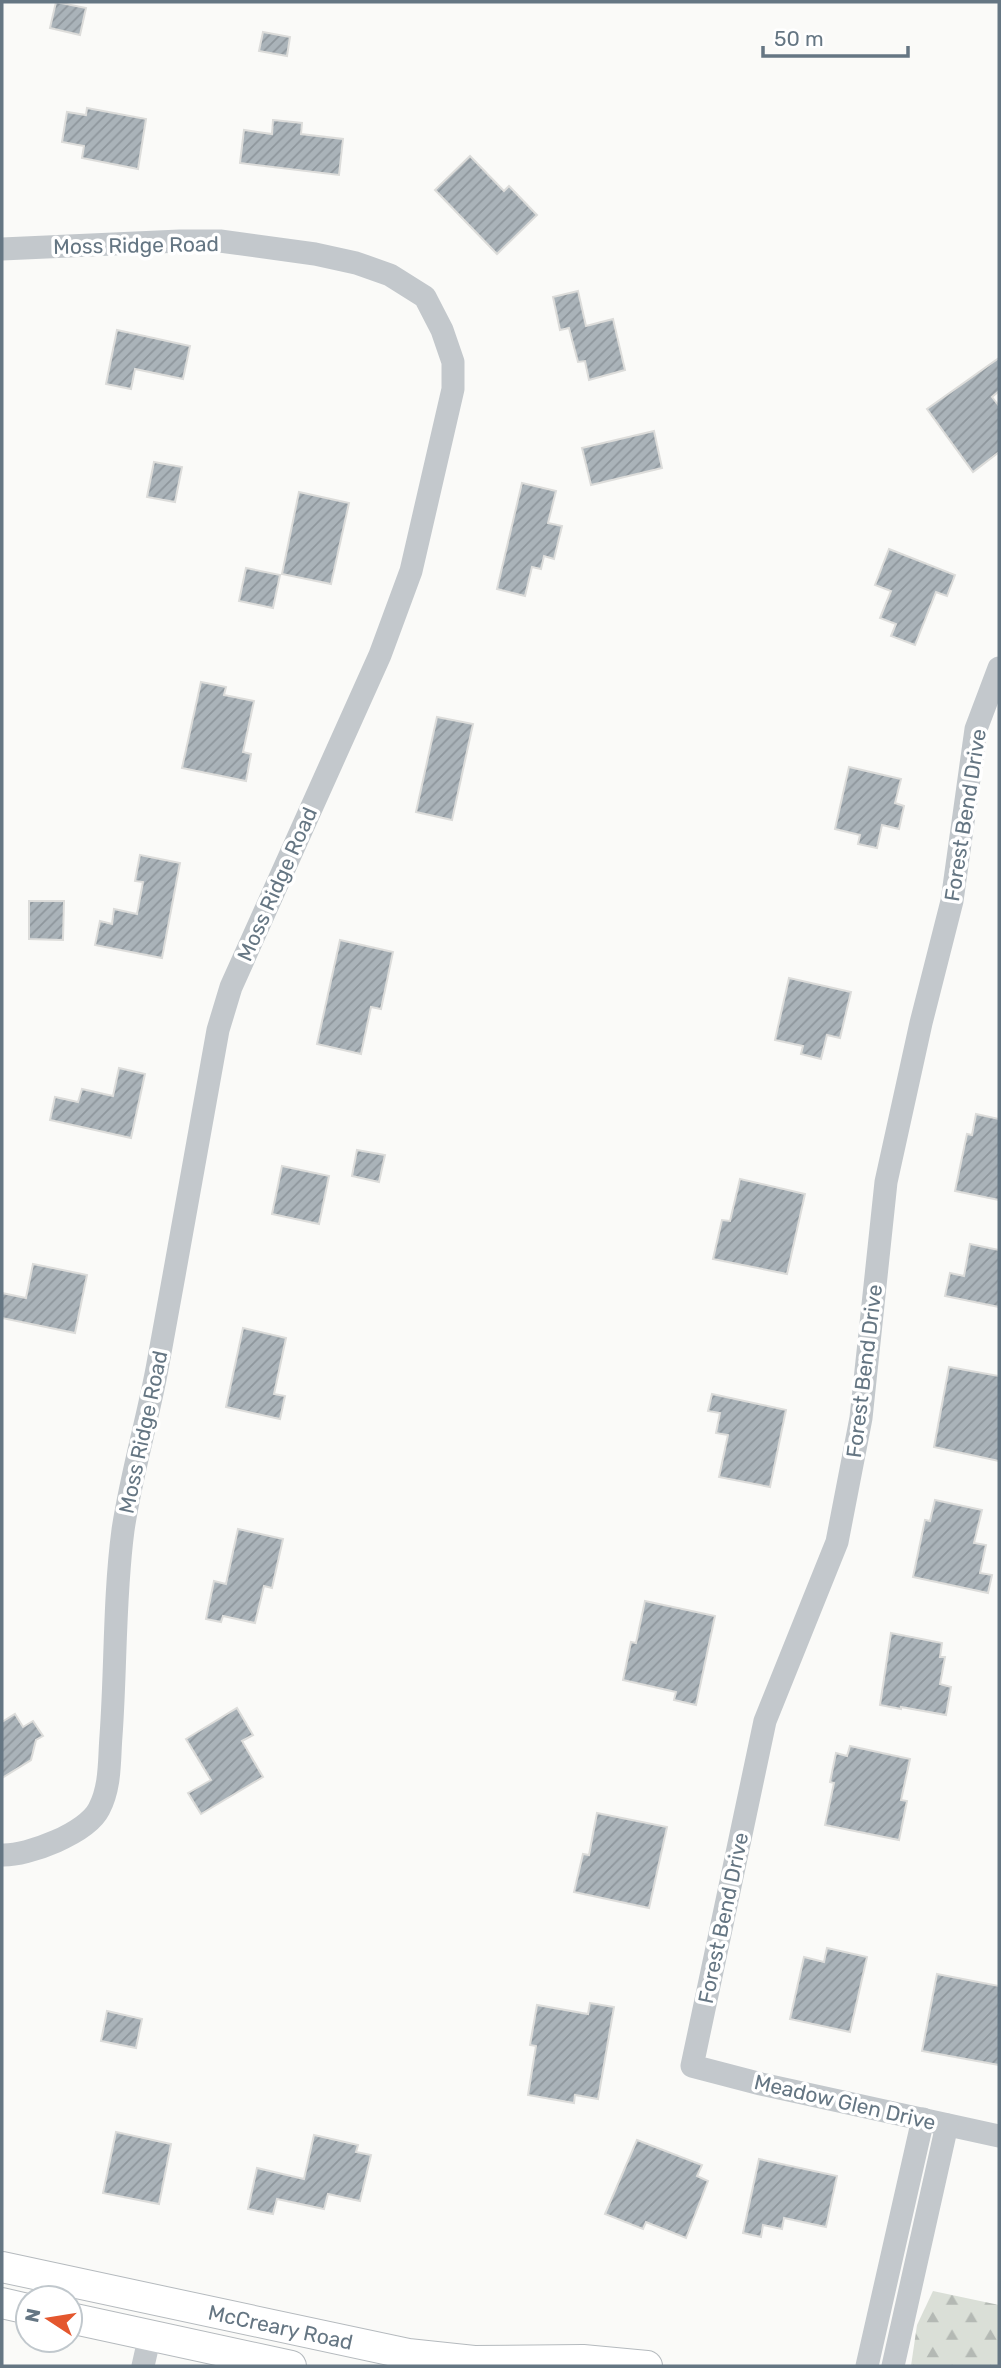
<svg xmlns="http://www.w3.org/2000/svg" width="1001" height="2368" font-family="Rubik,sans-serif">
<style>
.forest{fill:url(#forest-firs)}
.building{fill:url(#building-hatch);stroke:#dcdcda;stroke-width:2}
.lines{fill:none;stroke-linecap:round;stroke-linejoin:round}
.major-casing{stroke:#b5babe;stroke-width:32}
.minor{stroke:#c3c8cc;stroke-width:23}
.major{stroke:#fff;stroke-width:30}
.labels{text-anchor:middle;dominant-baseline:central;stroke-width:7;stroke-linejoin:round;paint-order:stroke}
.street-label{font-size:21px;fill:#657683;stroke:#fff}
</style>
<defs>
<pattern id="forest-firs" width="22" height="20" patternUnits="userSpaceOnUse" patternTransform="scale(1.75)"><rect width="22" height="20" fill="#dadfd7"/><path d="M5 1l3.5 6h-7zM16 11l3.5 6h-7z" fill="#b4b9b4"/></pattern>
<pattern id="building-hatch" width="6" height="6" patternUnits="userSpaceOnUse" patternTransform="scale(1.75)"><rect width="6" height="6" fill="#aab3b9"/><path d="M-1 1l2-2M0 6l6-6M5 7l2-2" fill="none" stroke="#8e969c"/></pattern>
</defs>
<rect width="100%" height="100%" fill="#fafaf8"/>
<polygon class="forest" points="933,2291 999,2305 999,2366 911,2366 917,2325"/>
<g class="building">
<polygon points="56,2 86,8 80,35 50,28"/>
<polygon points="263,32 290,37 287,56 259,51"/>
<polygon points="87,108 146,119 138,169 82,158 84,146 62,142 67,112 86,115"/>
<polygon points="273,120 302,123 301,134 343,139 339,175 240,163 244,130 272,134"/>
<polygon points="470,156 504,191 509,186 537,215 497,254 435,190"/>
<polygon points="578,291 586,326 613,319 625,370 589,380 585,361 578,362 569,328 560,330 553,297"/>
<polygon points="117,330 190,346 183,379 135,369 131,389 106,384"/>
<polygon points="999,358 999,391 992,397 999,406 999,452 973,472 927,409"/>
<polygon points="654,431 662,468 591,485 582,448"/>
<polygon points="154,462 182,467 175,502 147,497"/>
<polygon points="522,483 556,491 548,523 562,526 554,559 544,556 541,569 532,567 525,596 497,589"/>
<polygon points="299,492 349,503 331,584 282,574"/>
<polygon points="889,549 955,575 947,596 936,592 915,645 891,636 896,624 880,618 891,591 875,585"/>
<polygon points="246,568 280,575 273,608 239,601"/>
<polygon points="201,682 226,687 224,695 254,701 243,752 251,754 246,781 182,768"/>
<polygon points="437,717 473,724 452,820 416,812"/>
<polygon points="849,767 901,779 895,803 904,806 899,829 882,825 877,848 858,844 860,835 835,829"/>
<polygon points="140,855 180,863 162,958 95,945 100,921 112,924 114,909 137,914 143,882 135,881"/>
<polygon points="29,901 64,901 63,940 29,939"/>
<polygon points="340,940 393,952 381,1009 371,1007 361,1054 317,1044"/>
<polygon points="789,978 851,992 840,1038 827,1035 821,1059 801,1054 803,1046 775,1040"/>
<polygon points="119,1068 145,1074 131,1138 50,1120 55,1097 78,1102 82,1089 113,1096"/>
<polygon points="976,1114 999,1119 999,1200 955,1191 967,1134 972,1135"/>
<polygon points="357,1150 385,1155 379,1182 352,1176"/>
<polygon points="282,1166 329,1176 319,1224 272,1214"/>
<polygon points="740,1179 805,1194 787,1274 713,1259 722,1220 730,1221"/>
<polygon points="970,1244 999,1250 999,1307 945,1296 950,1273 964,1276"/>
<polygon points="33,1264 87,1275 75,1333 2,1318 2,1293 26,1298"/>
<polygon points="243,1328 286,1338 274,1394 285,1396 280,1419 226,1407"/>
<polygon points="949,1367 999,1376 999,1461 934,1447"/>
<polygon points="712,1394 786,1410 770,1487 719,1477 728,1435 716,1433 720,1413 708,1411"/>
<polygon points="935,1500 982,1510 974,1543 986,1545 980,1573 992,1575 988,1593 913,1577 925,1520 930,1521"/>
<polygon points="238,1529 283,1539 272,1588 264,1586 255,1623 223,1616 221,1622 206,1619 214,1581 226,1584"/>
<polygon points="645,1601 715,1616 696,1705 674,1700 676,1692 623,1680 631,1642 636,1643"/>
<polygon points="891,1633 942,1643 940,1657 945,1657 940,1684 951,1687 946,1715 901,1707 901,1709 880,1705"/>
<polygon points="237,1708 253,1735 242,1741 263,1777 201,1814 188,1793 211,1780 186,1739"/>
<polygon points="15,1714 23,1727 33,1721 43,1736 36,1740 31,1760 2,1778 2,1722"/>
<polygon points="850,1746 910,1759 901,1800 907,1801 899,1840 825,1825 834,1783 830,1782 836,1753 847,1756"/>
<polygon points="597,1813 667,1827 649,1908 574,1892 583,1854 589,1855"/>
<polygon points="827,1948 867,1957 850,2032 790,2019 804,1957 824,1962"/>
<polygon points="937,1974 999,1986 999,2065 922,2051"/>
<polygon points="590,2003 614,2007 598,2099 575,2095 574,2103 528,2095 536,2046 530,2045 537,2005 588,2014"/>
<polygon points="107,2011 142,2019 136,2048 101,2041"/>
<polygon points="116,2132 171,2144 159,2204 103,2193"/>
<polygon points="314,2135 358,2145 356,2152 371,2155 360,2201 328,2194 324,2209 277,2199 273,2214 248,2209 257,2168 304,2179"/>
<polygon points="637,2140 702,2165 697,2176 708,2181 686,2238 646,2222 643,2229 605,2214"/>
<polygon points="759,2159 837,2176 826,2227 784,2218 782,2229 763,2225 761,2237 743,2233"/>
</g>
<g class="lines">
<defs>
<g id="major">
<path id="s1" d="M2,2267L408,2354L474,2361L583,2360L647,2366"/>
<polyline points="2,2303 28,2309"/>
<polyline points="70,2318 291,2366"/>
</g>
</defs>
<use href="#major" class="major-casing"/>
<g class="minor">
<path d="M2,249L180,241H220L315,254L356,263L390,275L425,297L442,330L453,362V389L411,571L380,655L231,987L218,1030C197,1142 178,1256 157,1369C147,1422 131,1476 123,1530C114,1598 116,1667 111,1736C109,1760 111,1786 99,1809C87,1833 28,1856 2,1855"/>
<polyline points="999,668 976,729 952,901 921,1023 886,1182 861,1418 837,1542 765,1721 692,2066 761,2084 999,2136"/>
<polyline points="143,2366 150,2335"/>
<polyline points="867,2366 923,2119"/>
<polyline points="893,2366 947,2125"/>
</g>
<use href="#major" class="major"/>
</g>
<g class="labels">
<g class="street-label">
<text transform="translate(136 245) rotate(-1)">Moss Ridge Road</text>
<text transform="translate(965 815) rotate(-81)">Forest Bend Drive</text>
<text transform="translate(277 884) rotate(-66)">Moss Ridge Road</text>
<text transform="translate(864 1371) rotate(-83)">Forest Bend Drive</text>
<text transform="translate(143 1432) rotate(-78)">Moss Ridge Road</text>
<text transform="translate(723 1918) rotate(-78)">Forest Bend Drive</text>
<text transform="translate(845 2102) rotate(13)">Meadow Glen Drive</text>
<text stroke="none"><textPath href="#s1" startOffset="285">McCreary Road</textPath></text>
</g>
</g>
<rect width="1001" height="2368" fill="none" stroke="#657683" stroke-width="7"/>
<g transform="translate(49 2319) rotate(282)"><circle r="33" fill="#ffffff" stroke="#c1c8cd" stroke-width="2"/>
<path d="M0-5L12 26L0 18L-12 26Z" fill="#e4572e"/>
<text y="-10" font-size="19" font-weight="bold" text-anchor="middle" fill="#657683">N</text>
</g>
<path d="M763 46v10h145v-10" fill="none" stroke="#657683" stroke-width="3.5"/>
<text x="774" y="46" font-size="21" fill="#657683" stroke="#ffffff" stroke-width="5" paint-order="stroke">50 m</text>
</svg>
